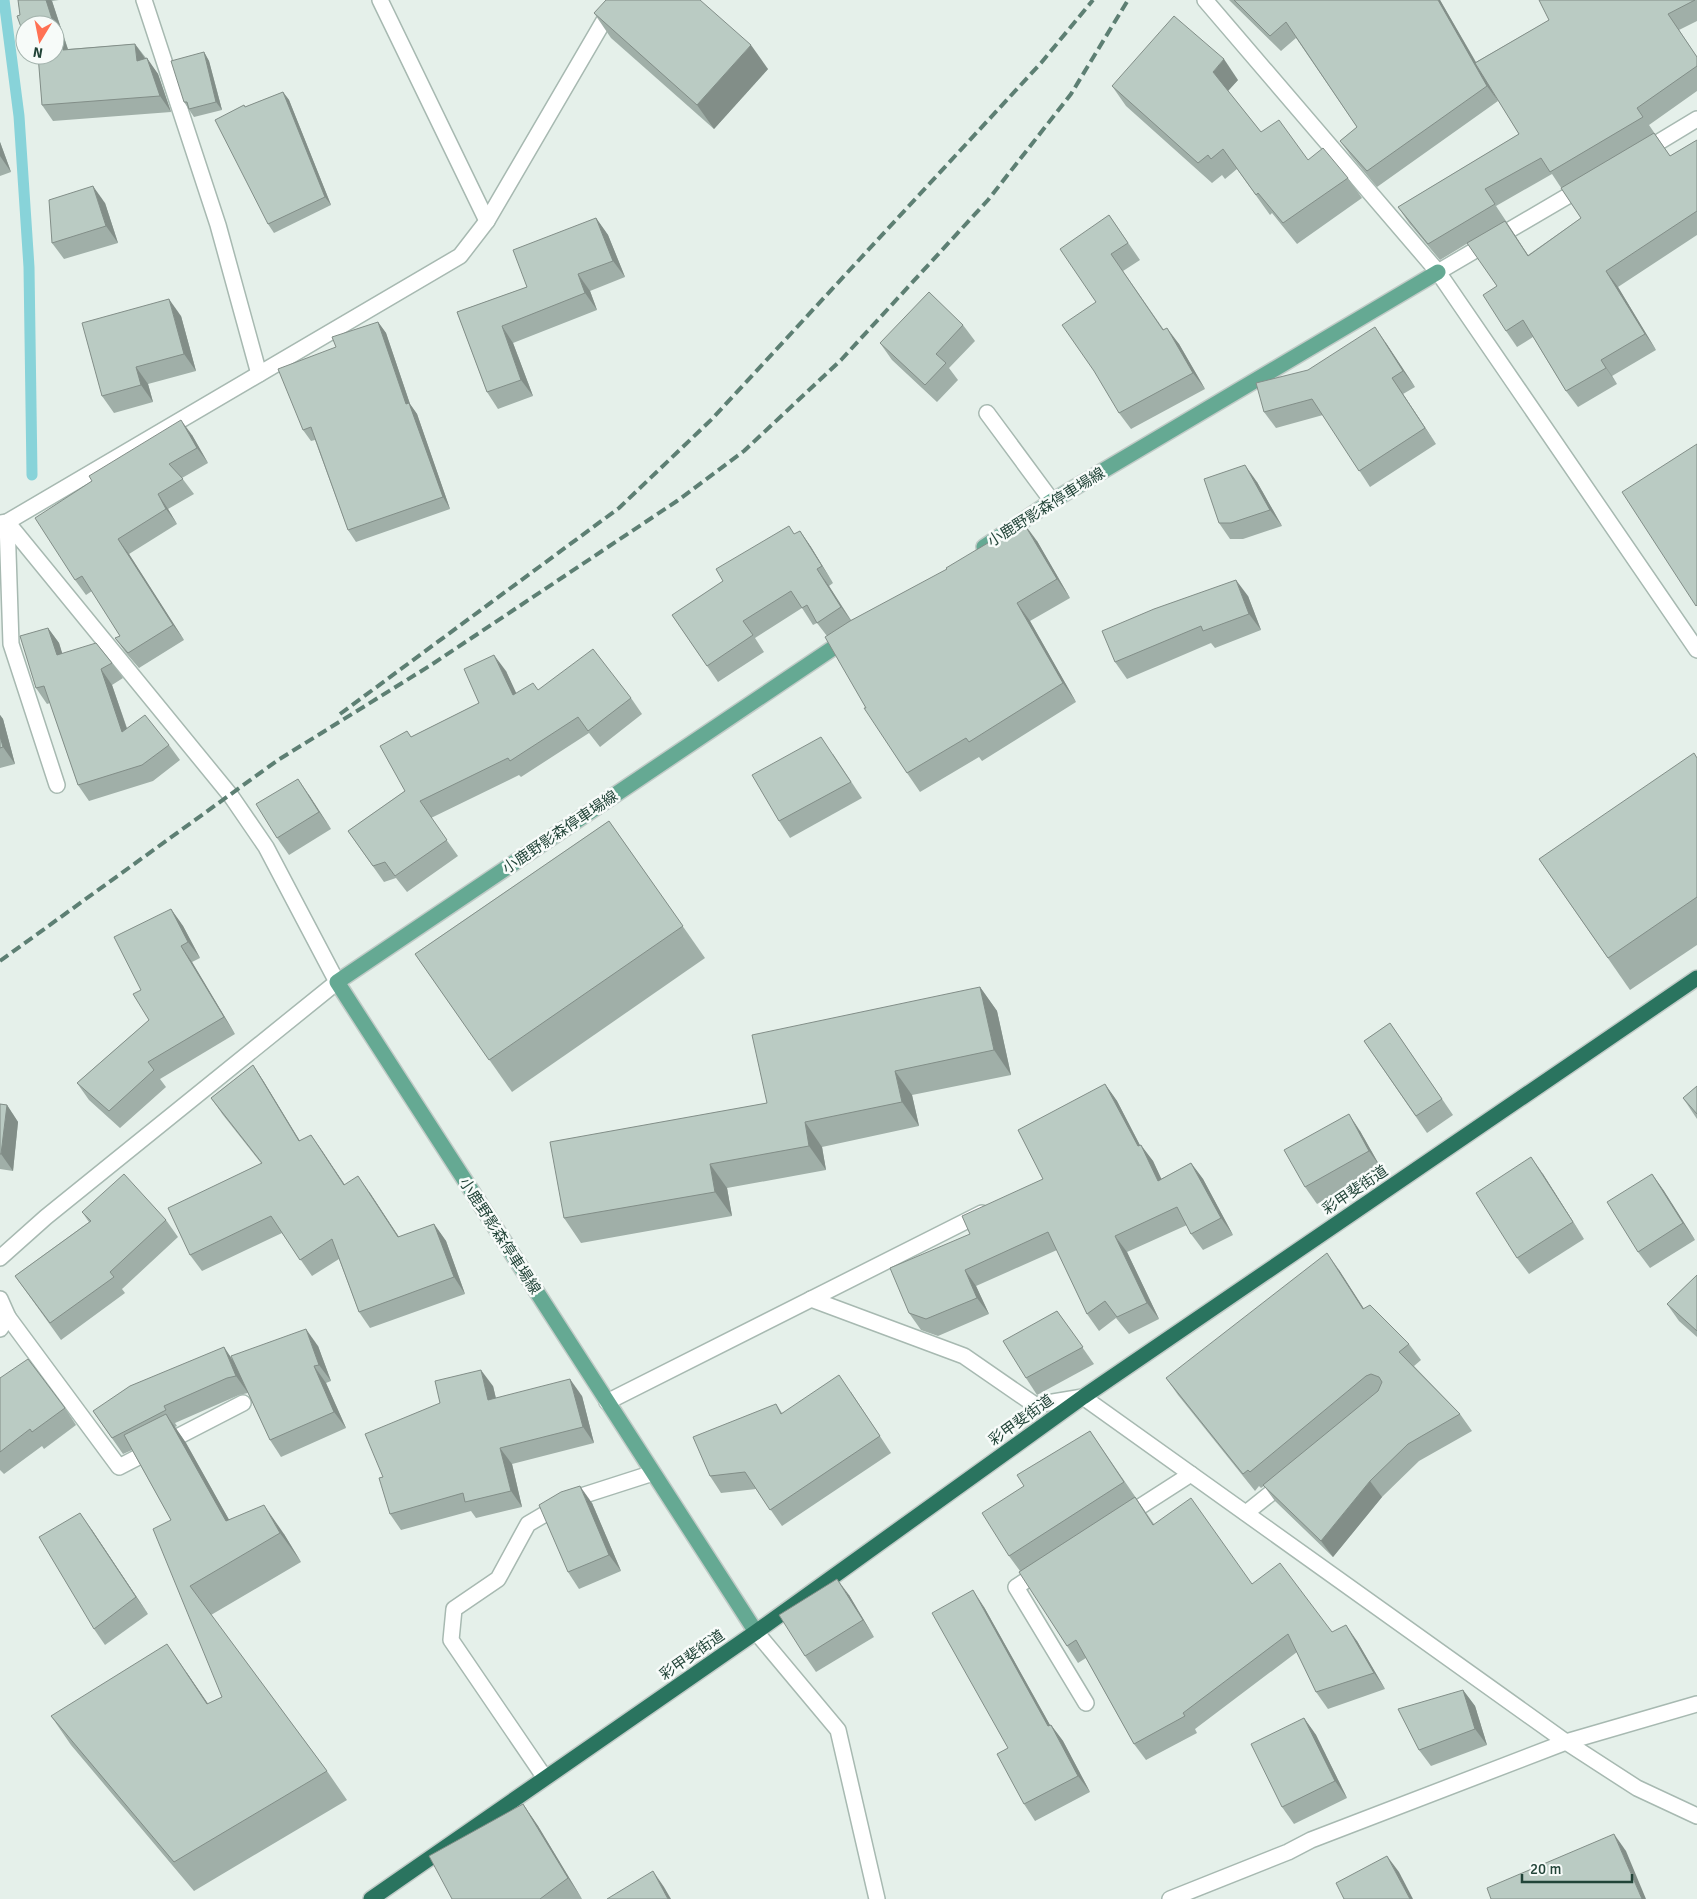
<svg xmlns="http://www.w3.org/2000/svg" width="1697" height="1899" font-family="Signika,'Noto Sans JP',sans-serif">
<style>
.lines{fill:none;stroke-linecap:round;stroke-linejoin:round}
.stream{stroke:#88d3d9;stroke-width:11}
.minor-casing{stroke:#a7b9b1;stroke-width:18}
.major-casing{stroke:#c1cbc7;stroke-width:18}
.highway-casing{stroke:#c1cbc7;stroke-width:18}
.minor{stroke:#fff;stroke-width:15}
.major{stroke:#65a993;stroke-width:15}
.highway{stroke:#2a745f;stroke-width:15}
.rail{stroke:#5d7f73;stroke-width:4;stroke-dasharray:10 5;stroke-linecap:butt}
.wall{fill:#a0afa8;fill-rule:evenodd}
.shaded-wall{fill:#828e88}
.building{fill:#bacbc3;stroke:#828e88}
.labels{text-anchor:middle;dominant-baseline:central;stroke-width:5;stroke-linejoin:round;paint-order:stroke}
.street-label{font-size:15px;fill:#224438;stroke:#f7fbf9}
</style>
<rect width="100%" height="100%" fill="#e5f0ea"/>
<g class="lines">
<polyline class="stream" points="4,0 19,116 29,267 32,475"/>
<defs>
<g id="minor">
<polyline points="144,0 218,225 259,374"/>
<polyline points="380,0 487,221"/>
<polyline points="1205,0 1438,272 1697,650"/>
<polyline points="1644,151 1697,119"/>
<polyline points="1438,272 1583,187"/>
<polyline points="987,413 1052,501"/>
<polyline points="7,522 11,644 57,785"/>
<polyline points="0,523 7,522 460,256 487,221 616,0"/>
<polyline points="0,1258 46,1217 337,982 266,847 231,796 7,522"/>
<polyline points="0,1299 8,1317 0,1329"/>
<polyline points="811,1299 964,1356 1035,1405 1083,1397 1566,1742 1637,1788 1697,1816"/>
<polyline points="8,1317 119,1467 243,1403"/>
<polyline points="607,1402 982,1213"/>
<polyline points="1246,1513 1286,1481"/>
<polyline points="1124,1517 1191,1474"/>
<polyline points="1042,1570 1016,1587 1086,1703"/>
<polyline points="756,1632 838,1730 877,1899"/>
<polyline points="545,1778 451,1640 454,1609 498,1579 528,1524 569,1500 653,1473"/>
<polyline points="1170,1899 1288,1852 1311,1840 1566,1742 1697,1704"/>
</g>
<g id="major">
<polyline points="984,547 1052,501 1438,272"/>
<polyline points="756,1632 337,982 848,638"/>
</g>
<polyline id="highway" points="371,1899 756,1632 1083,1397 1697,978"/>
</defs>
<use href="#minor" class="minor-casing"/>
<use href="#major" class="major-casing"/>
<use href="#highway" class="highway-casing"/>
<use href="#minor" class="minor"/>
<use href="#major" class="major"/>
<use href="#highway" class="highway"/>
<g class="rail">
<polyline points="340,714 619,508 712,419 1041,63 1093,0"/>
<polyline points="0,961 278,760 431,665 677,501 744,451 841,360 988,200 1071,94 1128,0"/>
</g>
</g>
<g class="wall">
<polygon points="18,0 59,0 52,1 68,49 135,44 146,58 158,74 171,112 53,121 42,105 39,65 32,55 55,55 20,15"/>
<path d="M1229,0H1440L1476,62L1549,20L1539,0H1697V21L1679,30L1697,57V91L1649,125L1670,156L1697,140V235L1618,287L1656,350L1612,376L1617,384L1578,407L1566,391L1533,337L1517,347L1506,331L1497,286L1468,243L1440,260L1409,223L1398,207L1519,134L1487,82L1498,101L1377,187L1351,156L1340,141L1357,127L1296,38L1281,51ZM1552,174L1581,218L1528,255L1506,221L1496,206Z"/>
<polygon points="594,13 768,69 714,129 611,38"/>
<polygon points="204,52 209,61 222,110 194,117 184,102"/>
<polygon points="1238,80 1228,91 1261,132 1308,160 1348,178 1362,198 1297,244 1272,213 1270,215 1237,169 1225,179 1222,175 1212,183 1126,106 1112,86"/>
<polygon points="283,92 289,100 331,205 274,233 268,224 245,107"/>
<polygon points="0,142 11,172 0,176"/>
<polygon points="105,203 118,243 64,259 52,243"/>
<polygon points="1109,215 1140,260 1123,271 1164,330 1179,344 1205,389 1131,429 1119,413 1096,302"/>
<polygon points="596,218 608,235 625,277 590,291 597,310 513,343 533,396 498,409 487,392 457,312 527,287"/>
<polygon points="181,316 196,371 148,384 153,402 114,413 102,396"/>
<polygon points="378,322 386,333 410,404 417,414 450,509 356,542 348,530 315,440 311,441 303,430 336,347"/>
<polygon points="963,325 975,341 949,368 958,380 937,402 892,360 880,343"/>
<polygon points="1386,343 1415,387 1403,394 1436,444 1370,487 1323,415 1276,428 1264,412 1308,370"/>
<polygon points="192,435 208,463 182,478 194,494 168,509 177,524 129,554 184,640 139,668 126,653 115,638 120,636 92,591 86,595 75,580"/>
<polygon points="1257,482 1282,526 1243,539 1230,539 1219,523"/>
<polygon points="800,531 811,547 833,583 829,586 851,620 1037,541 1070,598 1030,621 1076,702 982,761 979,757 920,792 907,773 866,708 827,636 817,623 813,625 802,608 755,638 764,652 718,682 672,615"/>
<polygon points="1248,596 1261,630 1215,648 1211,643 1127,679 1115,662"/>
<polygon points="48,628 59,643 62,654 112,663 123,678 112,685 127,728 169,745 180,760 153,781 89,801 78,785 50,703 47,704 36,688"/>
<polygon points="506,671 516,694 538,690 631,698 642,714 600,747 589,733 521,777 519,775 431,818 458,856 407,892 396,878 384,882 348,831 405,791 411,737 479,703"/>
<polygon points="0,715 3,719 15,764 0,768"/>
<polygon points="833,754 862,798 790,838 779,821"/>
<polygon points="1697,758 1697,945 1630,990 1539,859"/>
<polygon points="309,795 331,829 289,855 277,838"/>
<polygon points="609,821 705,958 512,1092 415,954"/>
<polygon points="171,909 183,926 200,958 192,962 235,1034 160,1079 166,1087 120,1128 89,1100 77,1083 149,1020 141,990"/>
<polygon points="980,987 997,1011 1011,1075 912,1095 919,1126 822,1147 826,1170 727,1188 732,1216 581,1243 564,1218 767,1103"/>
<polygon points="1390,1023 1453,1115 1427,1133 1364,1041"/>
<polygon points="253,1065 264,1082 300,1141 311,1135 345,1185 370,1193 399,1237 434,1224 446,1241 465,1294 370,1328 359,1312 339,1259 312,1276 282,1233 202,1271 190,1255 261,1163 223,1115 211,1098"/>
<polygon points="1105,1084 1117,1101 1140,1145 1153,1161 1161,1179 1191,1163 1203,1179 1233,1235 1203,1250 1191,1234 1187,1225 1127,1252 1159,1319 1129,1334 1116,1318 1099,1331 1087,1314 1057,1250 976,1286 989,1314 938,1336 921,1330 909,1313 970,1234 1043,1179"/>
<polygon points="1697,1086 1697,1119 1683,1098"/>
<polygon points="0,1104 7,1105 18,1122 13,1171 0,1169"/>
<polygon points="1360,1131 1381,1168 1317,1204 1305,1187"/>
<polygon points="1543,1174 1584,1239 1529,1274 1517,1258"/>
<polygon points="1652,1174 1664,1191 1695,1240 1650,1268 1638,1252"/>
<polygon points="82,1212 166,1220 178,1237 122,1289 125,1293 61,1340 15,1276 89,1222"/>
<polygon points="1339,1270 1364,1309 1409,1344 1421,1360 1414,1366 1460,1414 1472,1431 1419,1461 1382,1497 1333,1557 1275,1501 1264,1486 1261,1488 1259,1486 1255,1491 1178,1395 1166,1378"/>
<polygon points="1697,1275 1697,1337 1679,1321 1667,1304"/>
<polygon points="1057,1311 1094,1364 1037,1395 1026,1378"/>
<polygon points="318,1346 331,1381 326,1383 346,1428 281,1457 270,1440 248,1393 239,1395 175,1423 177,1426 175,1427 186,1443 229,1520 284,1534 301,1562 211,1615 327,1771 347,1800 194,1891 71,1745 51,1716 187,1673 208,1704 222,1697 171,1520 132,1450 123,1454 93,1411 224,1347 234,1362"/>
<polygon points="0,1378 65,1408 76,1425 44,1449 42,1446 4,1474 0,1470"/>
<polygon points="493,1386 496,1398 582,1396 594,1443 512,1464 522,1507 476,1518 471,1511 401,1530 390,1514 383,1477"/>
<polygon points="851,1392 891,1453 782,1526 756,1489 721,1493 710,1476 776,1404 782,1413"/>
<polygon points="1090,1431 1154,1524 1332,1632 1357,1641 1385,1689 1328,1709 1316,1692 1297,1652 1195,1729 1197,1733 1146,1760 1134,1744 1086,1658 1078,1663 1067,1646 1020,1571 1009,1556 1024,1486"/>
<polygon points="592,1503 621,1571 579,1589 568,1572"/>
<polygon points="92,1530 148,1614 105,1645 94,1629"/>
<polygon points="849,1595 874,1637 816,1672 805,1656"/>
<polygon points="984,1607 1050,1725 1051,1725 1063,1741 1090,1792 1035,1821 1024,1804 1008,1748"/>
<polygon points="1463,1690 1475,1706 1487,1745 1431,1766 1419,1750"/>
<polygon points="1304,1718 1316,1735 1347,1798 1294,1824 1282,1807"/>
<polygon points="523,1804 538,1826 582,1899 452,1899"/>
</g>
<g class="shaded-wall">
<polygon points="46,0 51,0 52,1 73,65 63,50 55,27 55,25 54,25"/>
<polygon points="1438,0 1440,0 1498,101 1487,86"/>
<polygon points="135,44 146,60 137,61"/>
<polygon points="751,45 768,69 714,129 697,105"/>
<polygon points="204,52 209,61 222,110 216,102"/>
<polygon points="147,58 158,74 171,112 160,96"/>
<polygon points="1224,59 1238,80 1227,92 1213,72"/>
<polygon points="283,92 289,100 331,205 325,197"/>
<polygon points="0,142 11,172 0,156"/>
<polygon points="93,186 105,203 118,243 106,226"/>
<polygon points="596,218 608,235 625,277 613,261"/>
<polygon points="1505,221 1516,237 1539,272 1528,256"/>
<polygon points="1606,271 1618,287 1656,350 1645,334"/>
<polygon points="578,274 590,291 597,310 585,293"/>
<polygon points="169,299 181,316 196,371 184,354"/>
<polygon points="378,322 386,333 410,404 417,414 450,509 443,497 406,404"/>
<polygon points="502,326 513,343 533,396 521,380"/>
<polygon points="1375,327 1386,343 1415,387 1403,371"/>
<polygon points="1167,328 1179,344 1205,389 1193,373"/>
<polygon points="1601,360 1612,376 1617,384 1606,368"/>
<polygon points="136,367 148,384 153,402 141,385"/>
<polygon points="1392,378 1403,394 1436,444 1425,428"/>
<polygon points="181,420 192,435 208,463 197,448"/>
<polygon points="1245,465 1257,482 1282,526 1270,510"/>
<polygon points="158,494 168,509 177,524 166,509"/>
<polygon points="1023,522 1037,541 1070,598 1057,579"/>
<polygon points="800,531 811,547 833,583 822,566"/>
<polygon points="118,539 129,554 184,640 173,625"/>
<polygon points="817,569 829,586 853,624 841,607"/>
<polygon points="1236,580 1248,596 1261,630 1249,614"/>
<polygon points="1017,603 1030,621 1076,702 1063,683"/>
<polygon points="48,628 59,643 68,671 57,655"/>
<polygon points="494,655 506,671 525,712 513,695"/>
<polygon points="101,669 112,685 133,747 122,732"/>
<polygon points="0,715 3,719 15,764 3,747 0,736"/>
<polygon points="298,779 309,795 331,829 319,812"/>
<polygon points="171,909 183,926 200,958 188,942"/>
<polygon points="181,946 192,962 235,1034 224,1017"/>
<polygon points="980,987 997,1011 1011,1075 994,1050"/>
<polygon points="253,1065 264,1082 310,1158 299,1141"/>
<polygon points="895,1071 912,1095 919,1126 902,1102"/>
<polygon points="1105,1084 1117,1101 1149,1163 1138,1146"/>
<polygon points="7,1105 18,1122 13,1171 1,1154"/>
<polygon points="1349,1114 1360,1131 1381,1168 1369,1151"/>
<polygon points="805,1122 822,1147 826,1170 809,1146"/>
<polygon points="311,1135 323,1152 356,1202 344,1185"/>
<polygon points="1141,1145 1153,1161 1170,1197 1158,1181"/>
<polygon points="1531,1157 1543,1174 1584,1239 1573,1222"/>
<polygon points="1191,1163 1203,1179 1233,1235 1221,1218"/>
<polygon points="710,1164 727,1188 732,1216 715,1192"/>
<polygon points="1652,1174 1664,1191 1695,1240 1683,1223"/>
<polygon points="358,1176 370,1193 410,1254 398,1237"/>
<polygon points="434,1224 446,1241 465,1294 454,1277"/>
<polygon points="1115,1236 1127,1252 1159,1319 1147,1303"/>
<polygon points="1327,1253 1339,1270 1375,1326 1363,1309"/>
<polygon points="965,1270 976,1286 989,1314 977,1298"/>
<polygon points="306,1329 318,1346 331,1381 319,1365"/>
<polygon points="224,1347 235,1364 248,1393 236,1376"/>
<polygon points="314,1366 326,1383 346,1428 334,1412"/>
<polygon points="481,1370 493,1386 500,1417 488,1400"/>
<polygon points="570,1379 582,1396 594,1443 583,1427"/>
<polygon points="166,1414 186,1443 246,1550 226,1521"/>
<polygon points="500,1448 512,1464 522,1507 511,1491"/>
<polygon points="1370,1481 1382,1497 1333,1557 1321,1541"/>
<polygon points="580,1486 592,1503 621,1571 609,1555"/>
<polygon points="264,1505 284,1534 301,1562 280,1533"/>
<polygon points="80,1513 92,1530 148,1614 136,1597"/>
<polygon points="837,1579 849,1595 874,1637 863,1620"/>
<polygon points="973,1590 984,1607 1060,1743 1048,1726"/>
<polygon points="1346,1625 1357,1641 1385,1689 1374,1673"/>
<polygon points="167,1644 187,1673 228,1733 207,1704"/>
<polygon points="1463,1690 1475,1706 1487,1745 1475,1729"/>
<polygon points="1304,1718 1316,1735 1347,1798 1335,1781"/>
<polygon points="1051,1725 1063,1741 1090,1792 1078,1776"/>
<polygon points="523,1804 538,1826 582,1899 568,1878"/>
<polygon points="1614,1834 1626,1851 1646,1899 1642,1899"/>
<polygon points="1387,1856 1399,1872 1413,1899 1410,1899"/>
<polygon points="653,1871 664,1887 671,1899 668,1899"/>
</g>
<g class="building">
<polygon points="18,0 46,0 54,25 25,25 25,38 17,16 20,15"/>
<polygon points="606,0 700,0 751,45 697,105 594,13"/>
<polygon points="1234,0 1438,0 1487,86 1367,171 1340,141 1357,127 1286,22 1270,36"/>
<polygon points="1539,0 1695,0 1668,14 1697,57 1697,66 1637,108 1643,117 1550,172 1541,158 1485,189 1495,204 1428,244 1398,207 1519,134 1475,63 1549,20"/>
<polygon points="1174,16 1224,59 1213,72 1261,132 1279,120 1308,160 1323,148 1348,178 1283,223 1258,193 1256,195 1223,149 1211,159 1208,155 1198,163 1112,86"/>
<polygon points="55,27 63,50 135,44 137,61 147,58 160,96 42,105 38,55 55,55"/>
<polygon points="204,52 216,102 189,109 187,102 184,102 171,61"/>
<polygon points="283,92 325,197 268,224 215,120 244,105 245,107"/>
<polygon points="1654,133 1670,156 1697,140 1697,211 1606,271 1645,334 1601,360 1606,368 1566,391 1523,320 1506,331 1483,295 1497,286 1467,243 1505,221 1528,256 1581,218 1561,188"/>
<polygon points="93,186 106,226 52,243 49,200"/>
<polygon points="1109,215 1128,243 1111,254 1163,330 1167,328 1193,373 1119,413 1094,371 1062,325 1096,302 1060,249"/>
<polygon points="596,218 613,261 578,274 585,293 502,326 521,380 487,392 457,312 527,287 513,250"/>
<polygon points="929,292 963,325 936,354 946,363 925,385 880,343"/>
<polygon points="169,299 184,354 136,367 141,385 102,396 82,323"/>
<polygon points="378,322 406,404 409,403 443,497 348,530 311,427 303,430 278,369 336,347 332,337"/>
<polygon points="1375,327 1403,371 1392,378 1425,428 1359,471 1312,399 1264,412 1256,383 1308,370"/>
<polygon points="181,420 197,448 169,464 183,479 158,494 166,509 118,539 173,625 128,653 115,638 120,636 82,576 75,580 35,518 92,481 89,476"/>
<polygon points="1697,444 1697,605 1696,606 1622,492"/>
<polygon points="1245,465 1270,510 1231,523 1219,523 1204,479"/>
<polygon points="1023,522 1057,579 1017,603 1063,683 969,742 966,738 907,773 864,708 866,708 825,637 850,621 947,569 946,568"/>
<polygon points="789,526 794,534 800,531 822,566 817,569 841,607 817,623 807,605 802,608 791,591 743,621 753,635 707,666 672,615 723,581 716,569"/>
<polygon points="1236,580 1249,614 1203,631 1201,626 1115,662 1102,631 1154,609"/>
<polygon points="48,628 57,655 96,643 112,663 101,669 122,732 145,715 169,745 142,765 78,785 44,686 36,688 20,636"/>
<polygon points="593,649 631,698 588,731 578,717 510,761 508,758 420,801 447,840 395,876 385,862 373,866 348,831 405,791 380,746 407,731 411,737 479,703 464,669 494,655 513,695 533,683 538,690"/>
<polygon points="0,736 3,747 0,748"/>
<polygon points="821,737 851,782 779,821 752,775"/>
<polygon points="1694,753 1697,758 1697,897 1608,958 1539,859"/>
<polygon points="298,779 319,812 277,838 256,804"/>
<polygon points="609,821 683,926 489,1060 415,954"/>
<polygon points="171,909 188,942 181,946 224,1017 148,1062 154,1070 109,1111 77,1083 149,1020 133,994 141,990 114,937"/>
<polygon points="980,987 994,1050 895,1071 902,1102 805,1122 809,1146 710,1164 715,1192 564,1218 550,1142 767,1103 752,1035"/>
<polygon points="1390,1023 1442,1099 1416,1116 1364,1041"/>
<polygon points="253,1065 299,1141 311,1135 344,1185 358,1176 398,1237 434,1224 454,1277 359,1312 332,1239 300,1260 271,1216 190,1255 168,1208 262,1163 211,1098"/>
<polygon points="1105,1084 1138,1146 1141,1145 1158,1181 1191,1163 1221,1218 1191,1234 1177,1207 1115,1236 1147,1303 1117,1317 1105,1301 1087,1314 1048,1232 965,1270 977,1298 926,1319 909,1313 890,1268 970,1234 962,1216 1043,1179 1018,1130"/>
<polygon points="1697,1086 1697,1114 1683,1098"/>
<polygon points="0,1104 7,1105 1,1154 0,1154"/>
<polygon points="1349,1114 1369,1151 1305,1187 1284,1150"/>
<polygon points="1531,1157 1573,1222 1517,1258 1476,1193"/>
<polygon points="124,1174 166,1220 110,1272 114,1277 50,1323 15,1276 91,1221 82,1212"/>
<polygon points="1652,1174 1683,1223 1638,1252 1607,1202"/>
<polygon points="1327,1253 1363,1309 1370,1305 1409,1344 1399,1352 1460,1414 1408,1444 1370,1481 1321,1541 1263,1485 1378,1391 1382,1382 1379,1377 1371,1374 1366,1376 1250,1472 1248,1470 1243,1474 1166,1378"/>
<polygon points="1697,1275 1697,1331 1667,1304"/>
<polygon points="1057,1311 1083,1347 1026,1378 1003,1341"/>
<polygon points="306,1329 319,1365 314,1366 334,1412 270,1440 231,1356"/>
<polygon points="224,1347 236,1376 227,1378 164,1406 166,1410 112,1438 93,1411 130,1386"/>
<polygon points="28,1359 65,1408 32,1432 30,1429 0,1452 0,1378"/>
<polygon points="481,1370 488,1400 570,1379 583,1427 500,1448 511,1491 465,1502 463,1493 390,1514 379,1478 383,1477 365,1434 440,1403 435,1381"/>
<polygon points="839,1375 880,1436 770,1510 745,1472 710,1476 693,1437 776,1404 781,1414"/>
<polygon points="166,1414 226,1521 264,1505 280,1533 190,1586 327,1771 174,1862 51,1716 167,1644 207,1704 222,1697 153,1529 171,1520 124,1435"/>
<polygon points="1090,1431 1124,1482 1009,1556 982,1513 1024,1486 1017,1475"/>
<polygon points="580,1486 609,1555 568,1572 539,1505 561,1492"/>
<polygon points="1135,1497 1153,1525 1191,1498 1252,1584 1280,1563 1332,1632 1346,1625 1374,1673 1316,1692 1288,1634 1183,1713 1185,1716 1134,1744 1076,1640 1067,1646 1019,1572"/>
<polygon points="80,1513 136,1597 94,1629 39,1537"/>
<polygon points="837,1579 863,1620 805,1656 779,1615"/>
<polygon points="973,1590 1048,1726 1051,1725 1078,1776 1024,1804 997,1754 1008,1748 932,1613"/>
<polygon points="1463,1690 1475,1729 1419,1750 1398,1709"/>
<polygon points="1304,1718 1335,1781 1282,1807 1251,1744"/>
<polygon points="523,1804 568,1878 540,1899 452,1899 429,1856"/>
<polygon points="1614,1834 1642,1899 1491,1899 1487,1888"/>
<polygon points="1387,1856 1410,1899 1344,1899 1336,1883"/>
<polygon points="653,1871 668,1899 607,1899"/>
</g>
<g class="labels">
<g class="street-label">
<text transform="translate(1046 507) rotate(-32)">小鹿野影森停車場線</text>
<text transform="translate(560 832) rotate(-34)">小鹿野影森停車場線</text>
<text transform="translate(1355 1190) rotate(-34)">彩甲斐街道</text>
<text transform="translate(500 1236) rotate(57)">小鹿野影森停車場線</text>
<text transform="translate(1021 1420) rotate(-36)">彩甲斐街道</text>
<text transform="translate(692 1655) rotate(-35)">彩甲斐街道</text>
</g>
</g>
<g transform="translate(40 40) rotate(190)"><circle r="24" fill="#f7fbf9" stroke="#a2b2ac"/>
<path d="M0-4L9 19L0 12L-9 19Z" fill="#ff7154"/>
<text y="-8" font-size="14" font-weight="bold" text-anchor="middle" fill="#224438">N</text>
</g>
<path d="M1522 1874v8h110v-8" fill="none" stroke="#224438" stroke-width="2.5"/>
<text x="1530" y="1874" font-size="15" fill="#224438" stroke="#f7fbf9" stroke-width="4" paint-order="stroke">20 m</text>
</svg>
